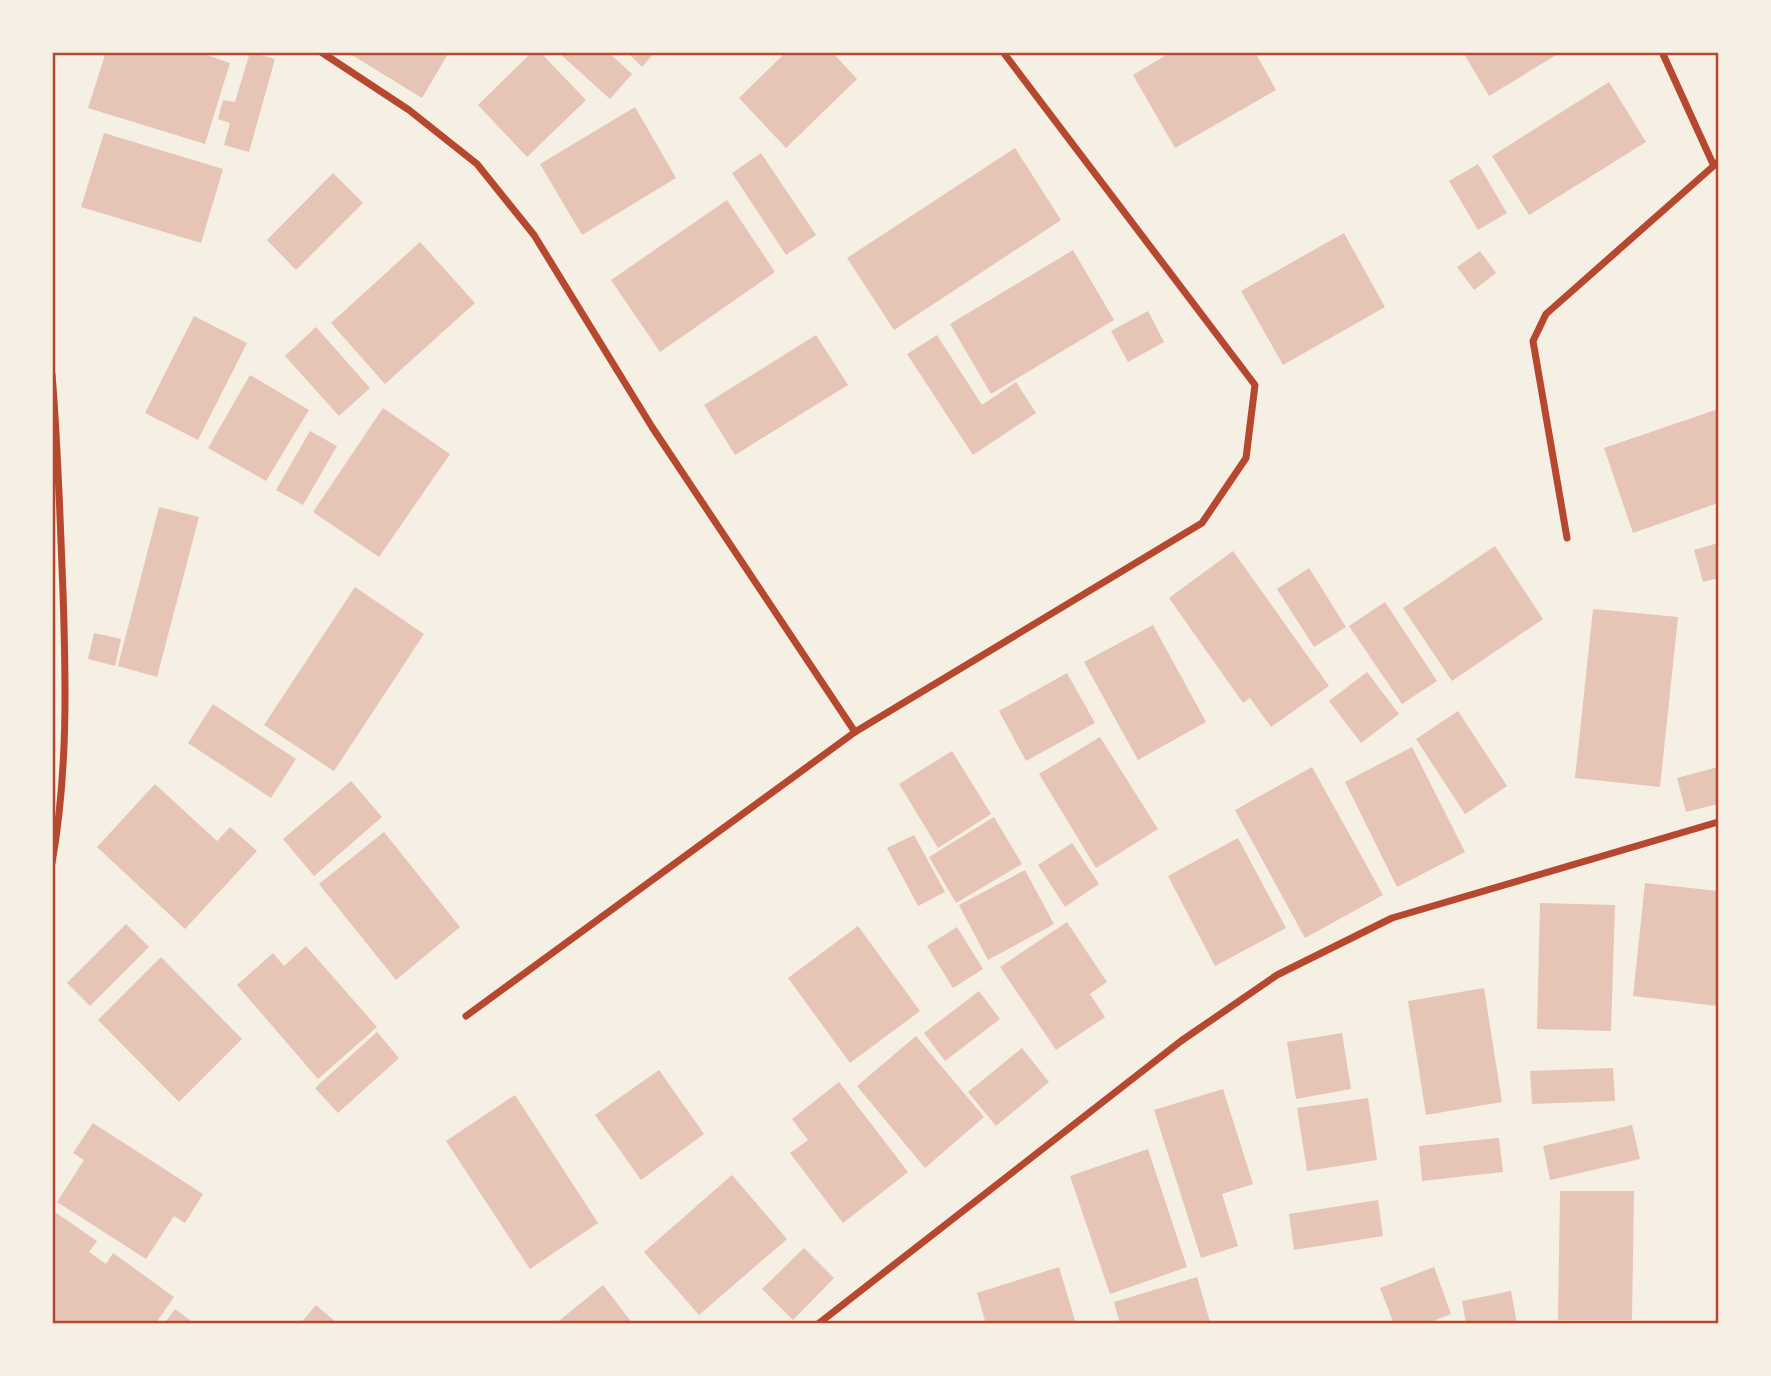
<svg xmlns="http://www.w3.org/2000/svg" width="1771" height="1376" font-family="Helvetica,sans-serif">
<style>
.building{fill:#e6c5b7}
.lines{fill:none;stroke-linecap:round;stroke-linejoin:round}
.minor{stroke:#b5482f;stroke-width:7}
.neatline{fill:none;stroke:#b5482f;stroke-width:2.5}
</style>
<rect width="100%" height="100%" fill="#f6efe4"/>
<g class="building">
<polygon points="106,52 198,52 230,63 205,144 88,108"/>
<polygon points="250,52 275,59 249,152 224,145 230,123 218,119 223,100 235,102"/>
<polygon points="354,52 449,52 422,98 352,55"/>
<polygon points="532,52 540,52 586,100 527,157 478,105"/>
<polygon points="558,52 608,52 632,74 610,99"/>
<polygon points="627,52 655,52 642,67"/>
<polygon points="786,52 832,52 857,79 786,148 739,98"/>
<polygon points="1171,52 1255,52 1276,90 1175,148 1133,75"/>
<polygon points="1463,52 1561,52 1489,96"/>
<polygon points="1609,82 1646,142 1529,215 1492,156"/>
<polygon points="635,107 676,178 582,235 540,164"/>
<polygon points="104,133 223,169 201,243 81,207"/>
<polygon points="1015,148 1061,220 894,330 847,258"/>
<polygon points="761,153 816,235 786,255 732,173"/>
<polygon points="1478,164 1507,213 1478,230 1449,181"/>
<polygon points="333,173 363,203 296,270 267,240"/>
<polygon points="727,200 775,272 660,352 611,280"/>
<polygon points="1344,233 1385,307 1283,365 1241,291"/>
<polygon points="420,242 475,303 385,384 331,323"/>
<polygon points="1073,250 1114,320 991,394 950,324"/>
<polygon points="1480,251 1496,273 1474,290 1457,267"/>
<polygon points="1148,311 1164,342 1128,362 1111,331"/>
<polygon points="194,316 247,343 198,440 145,413"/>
<polygon points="316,327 370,388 339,416 285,356"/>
<polygon points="816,335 848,385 735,455 704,405"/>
<polygon points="937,335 982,405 1016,382 1036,413 973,455 907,354"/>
<polygon points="250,375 309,410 266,481 208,448"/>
<polygon points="383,408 450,454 379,557 313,512"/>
<polygon points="1718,409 1718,503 1633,533 1604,448"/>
<polygon points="310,431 337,446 303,505 276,490"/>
<polygon points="159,507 199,517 157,677 118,666"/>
<polygon points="1718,543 1718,578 1703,582 1694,550"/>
<polygon points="1495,546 1543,619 1452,681 1403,608"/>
<polygon points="1233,551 1329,686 1271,727 1250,698 1243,703 1169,598"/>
<polygon points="1309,568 1346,627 1314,647 1277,589"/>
<polygon points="355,587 424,634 334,771 264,725"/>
<polygon points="1385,602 1437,681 1402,704 1349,626"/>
<polygon points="1593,609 1678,617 1660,787 1575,778"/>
<polygon points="1153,625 1206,722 1138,760 1084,662"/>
<polygon points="94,633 121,639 115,666 88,659"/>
<polygon points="1367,672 1399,714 1361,743 1329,701"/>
<polygon points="1067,673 1095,723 1026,761 999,711"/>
<polygon points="213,704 296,759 271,798 188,743"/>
<polygon points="1458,711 1507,786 1465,814 1416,739"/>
<polygon points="1100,737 1158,829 1096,868 1039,774"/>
<polygon points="1412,747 1465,852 1397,887 1345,782"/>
<polygon points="952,751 991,814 938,848 899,784"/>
<polygon points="1312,767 1383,895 1305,938 1235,810"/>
<polygon points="1718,767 1718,804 1686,812 1677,778"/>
<polygon points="351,781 382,817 314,876 283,839"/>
<polygon points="155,784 217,841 230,827 257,851 185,929 97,847"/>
<polygon points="994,817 1022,864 956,903 929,857"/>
<polygon points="384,832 460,927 396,980 319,884"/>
<polygon points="914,835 945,892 918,906 887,848"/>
<polygon points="1238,838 1286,928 1215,966 1168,876"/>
<polygon points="1072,843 1099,884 1065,907 1038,865"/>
<polygon points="1025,870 1054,924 988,960 959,905"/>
<polygon points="1645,883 1718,891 1718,1006 1633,996"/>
<polygon points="1540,903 1615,905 1611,1031 1537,1029"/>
<polygon points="1067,922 1107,982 1090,994 1105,1017 1056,1050 1000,967"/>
<polygon points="126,924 149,947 90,1006 67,983"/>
<polygon points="858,926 920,1011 850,1063 788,978"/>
<polygon points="957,927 983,969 953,988 927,946"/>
<polygon points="306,946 377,1027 318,1079 237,985 273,953 284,966"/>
<polygon points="161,957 242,1039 179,1102 98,1020"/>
<polygon points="1484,988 1502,1102 1426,1115 1408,1001"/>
<polygon points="979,991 1000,1019 945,1061 924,1033"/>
<polygon points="377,1032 399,1058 338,1113 315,1088"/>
<polygon points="1342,1033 1351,1089 1296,1099 1287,1042"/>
<polygon points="916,1036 984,1117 925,1168 857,1086"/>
<polygon points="1022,1048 1049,1082 996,1126 968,1092"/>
<polygon points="1613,1068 1615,1101 1532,1104 1530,1071"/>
<polygon points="659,1070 704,1134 641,1180 595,1115"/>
<polygon points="839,1082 908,1172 843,1223 790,1153 808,1140 792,1119"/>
<polygon points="1223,1089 1253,1184 1222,1194 1238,1246 1201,1258 1154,1110"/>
<polygon points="515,1095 598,1223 530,1269 446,1141"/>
<polygon points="1368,1098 1377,1160 1307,1171 1297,1108"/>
<polygon points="93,1123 203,1194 185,1223 174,1216 146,1259 57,1202 84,1160 73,1153"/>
<polygon points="1632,1125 1640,1159 1550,1180 1543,1146"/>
<polygon points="1499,1138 1503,1172 1422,1181 1419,1146"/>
<polygon points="1148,1149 1187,1267 1110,1294 1070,1176"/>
<polygon points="732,1175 787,1239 699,1315 644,1252"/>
<polygon points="1560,1191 1634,1191 1632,1320 1558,1320"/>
<polygon points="1378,1200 1383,1236 1294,1250 1289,1214"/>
<polygon points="52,1210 97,1241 89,1252 106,1264 113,1253 174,1297 155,1324 52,1323"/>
<polygon points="804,1248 834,1278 793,1320 762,1289"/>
<polygon points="1059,1267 1076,1324 986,1324 977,1293"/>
<polygon points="1434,1267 1451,1314 1425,1324 1394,1324 1380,1288"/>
<polygon points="1197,1277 1210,1322 1120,1324 1114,1302"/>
<polygon points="603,1285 633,1324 555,1324"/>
<polygon points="1511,1291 1517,1324 1466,1324 1462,1301"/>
<polygon points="316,1305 338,1324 300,1324"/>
<polygon points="175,1309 195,1324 164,1324"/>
</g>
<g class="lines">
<g class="minor">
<polyline points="321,52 409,110 477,164 534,235 652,427 855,732"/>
<polyline points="1662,52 1713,164"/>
<path d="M52,374C58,446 60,519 63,592C66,683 68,772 52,863"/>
<polyline points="1567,538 1533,341 1546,314 1718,162"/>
<polyline points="466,1016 855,732 1202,523 1246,458 1255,385 1003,52"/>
<polyline points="818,1324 1181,1041 1277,975 1392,918 1718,822"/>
</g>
</g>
<rect width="1771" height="1376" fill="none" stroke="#f6efe4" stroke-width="108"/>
<rect x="54" y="54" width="1663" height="1268" class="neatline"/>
</svg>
